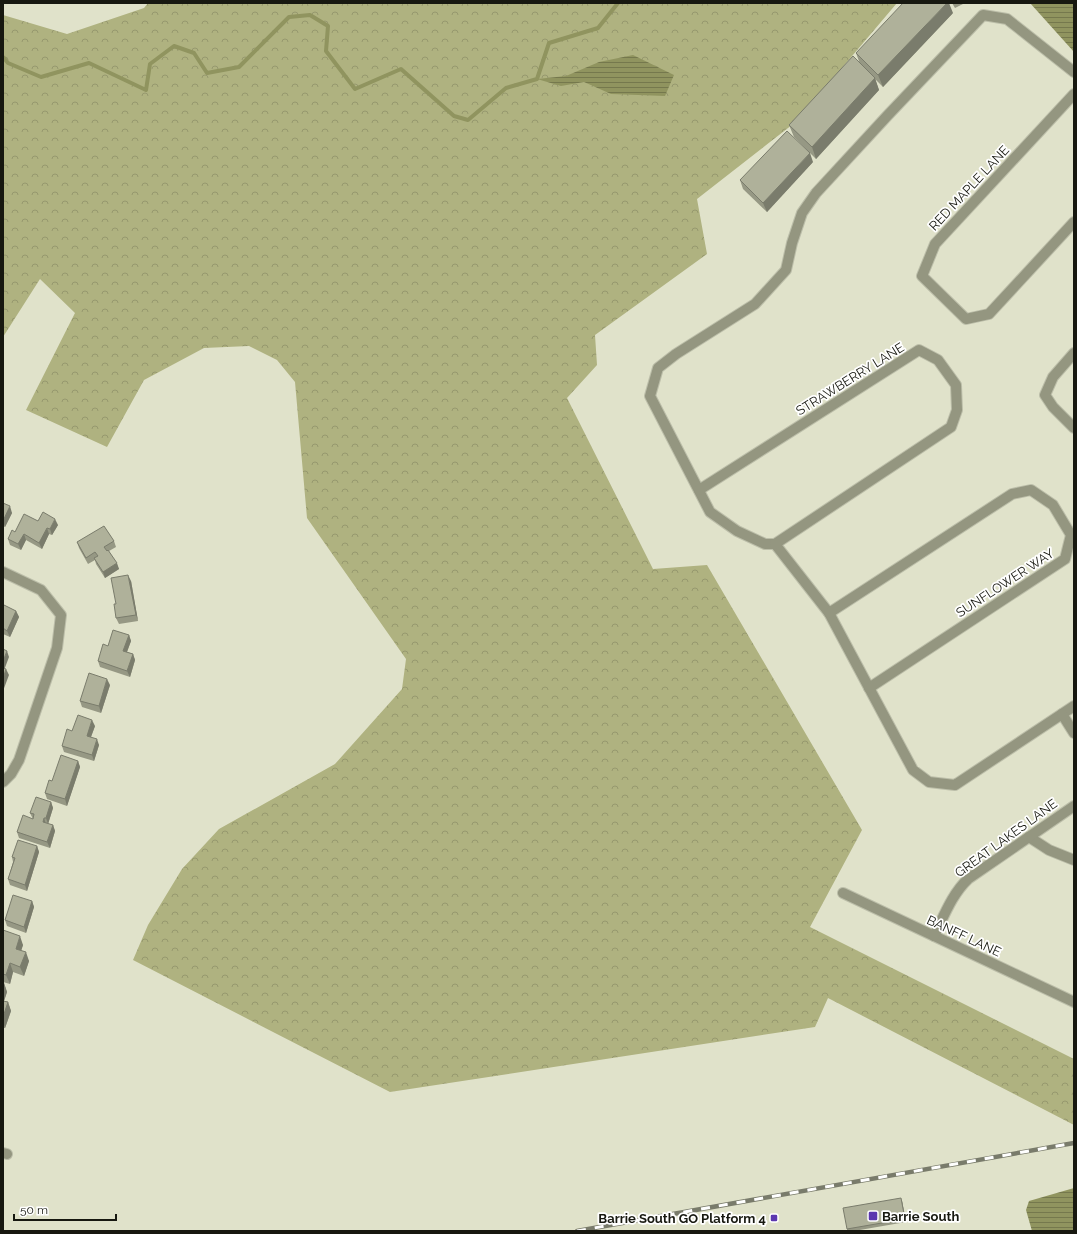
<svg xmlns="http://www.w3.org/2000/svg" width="1077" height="1234" font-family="Raleway,sans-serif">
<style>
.forest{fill:url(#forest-crowns)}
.water{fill:url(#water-rules)}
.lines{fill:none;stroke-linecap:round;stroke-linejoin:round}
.stream{stroke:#90945f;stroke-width:4}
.minor-casing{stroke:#bcbea9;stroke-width:12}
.minor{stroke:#949680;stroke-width:10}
.rail-casing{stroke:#797b6b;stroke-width:4.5}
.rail{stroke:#fff;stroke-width:3;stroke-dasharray:9;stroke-linecap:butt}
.wall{fill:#969884}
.shaded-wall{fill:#7a7c6c}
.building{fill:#afb19a;stroke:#7a7c6c}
.poi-dot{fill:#5b37af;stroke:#fff;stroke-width:1.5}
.labels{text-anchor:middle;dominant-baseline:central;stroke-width:3.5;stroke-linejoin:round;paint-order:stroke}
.street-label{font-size:13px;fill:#171810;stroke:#fff}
.poi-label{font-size:13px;font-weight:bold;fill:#171810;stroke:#fff;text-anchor:start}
</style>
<defs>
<pattern id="forest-crowns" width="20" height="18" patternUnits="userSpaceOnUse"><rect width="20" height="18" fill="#afb280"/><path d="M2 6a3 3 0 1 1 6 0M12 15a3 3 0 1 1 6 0" fill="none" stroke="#96986e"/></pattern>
<pattern id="water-rules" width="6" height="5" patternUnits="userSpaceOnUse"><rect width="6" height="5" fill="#90945f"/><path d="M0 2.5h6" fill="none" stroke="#75784d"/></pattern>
</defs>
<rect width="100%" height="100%" fill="#e0e2ca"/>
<polygon class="forest" points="148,3 897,3 797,121 697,199 707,254 595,335 597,365 567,398 653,569 707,565 862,830 810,927 1074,1059 1074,1125 828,998 815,1027 390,1092 133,960 148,925 182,869 219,829 335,764 402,689 406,659 307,518 295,382 277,360 249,346 204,348 144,380 107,447 26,410 75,313 40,279 3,337 3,15 67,34 144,8"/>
<g class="water">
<polygon points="1030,3 1074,3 1074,52"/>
<polygon points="633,55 674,75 665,96 611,94 584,82 561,86 537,79 566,76 599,62"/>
<polygon points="1074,1188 1074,1231 1032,1231 1026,1210 1029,1201"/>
</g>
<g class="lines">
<polyline class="stream" points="3,57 8,63 41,77 89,63 146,90 150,64 174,46 194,53 207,73 239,67 289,17 310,15 328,26 326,51 355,89 401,69 454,116 468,120 506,88 537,79 549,43 598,28 618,3"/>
<defs>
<g id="minor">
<polyline points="1074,72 1007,19 983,15 888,115 816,193 802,213 792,243 786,270 755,304 676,354 658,368 650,396 710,512 737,531 765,544 775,544 829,613 913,770 929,782 955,785 1074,706"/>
<polyline points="1074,94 935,244 922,276 966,319 989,314 1074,222"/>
<polyline points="1074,353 1053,377 1045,395 1053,407 1074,428"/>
<polyline points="699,490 919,350 938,360 956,385 957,410 951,427 775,544"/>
<polyline points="3,572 41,590 61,615 57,648 19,760 11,774 3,782"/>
<polyline points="829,613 1012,494 1031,490 1053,505 1071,535 1065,559 869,688"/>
<polyline points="1062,714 1074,733"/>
<polyline points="1029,837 1049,850 1074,860"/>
<polyline points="843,893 1074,1002"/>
<path d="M934,936C944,916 952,894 968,879L1074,806"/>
<polyline points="3,1153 7,1154"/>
</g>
</defs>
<use href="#minor" class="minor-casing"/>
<use href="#minor" class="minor"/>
<defs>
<polyline id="rail" points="577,1231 1074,1143"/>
</defs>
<use href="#rail" class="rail-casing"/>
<use href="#rail" class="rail"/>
</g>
<g class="wall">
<polygon points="952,3 965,3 955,8"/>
<polygon points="953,13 883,87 875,79 879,90 816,159 794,137 789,125 860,64 856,53"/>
<polygon points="813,162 767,212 743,189 740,180"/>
<polygon points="3,503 12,513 5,527 3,526"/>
<polygon points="38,521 58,525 52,535 49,534 42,549 26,540 21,550 10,545 8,539 15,532"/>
<polygon points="114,541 116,547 109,551 119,569 105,578 96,564 95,560 88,564 79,548 77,542"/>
<polygon points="131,581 138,621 119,624 116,618 116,604"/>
<polygon points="3,607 16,611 19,617 10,637 3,634"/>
<polygon points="129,635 131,641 127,652 133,654 135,660 130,677 100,667 98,661 108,646"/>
<polygon points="110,685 101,713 82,707 80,701"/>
<polygon points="95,726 91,737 99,745 94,761 64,752 62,746 72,731"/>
<polygon points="78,761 80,767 67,806 47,799 45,793 52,781"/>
<polygon points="51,802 53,808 48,824 53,825 55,831 50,848 19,838 17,832 33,819 30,813"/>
<polygon points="37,846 39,852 27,891 10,885 8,879 13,862 12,857"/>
<polygon points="32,901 34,907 26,933 7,926 5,920"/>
<polygon points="3,930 23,945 21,950 29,961 24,976 13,972 10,984 3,982"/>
<polygon points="3,983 4,983 7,992 4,1001 8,1002 11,1011 5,1028 3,1028"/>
<polygon points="902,1201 906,1222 854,1231 847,1231 847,1229"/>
</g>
<g class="shaded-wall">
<polygon points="947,3 949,3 953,13 883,87 878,75"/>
<polygon points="875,78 879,90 816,159 812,147"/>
<polygon points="810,153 813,162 767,212 763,203"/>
<polygon points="10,506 12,513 5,527 3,521"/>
<polygon points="55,519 58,525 52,535 50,529"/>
<polygon points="47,528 49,534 42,549 39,543"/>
<polygon points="24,534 26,540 21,550 18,544"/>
<polygon points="117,563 119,569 105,578 103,572"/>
<polygon points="128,575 131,581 138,621 136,615"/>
<polygon points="16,611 19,617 10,637 7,631"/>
<polygon points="129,635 131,641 125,657 123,651"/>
<polygon points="7,651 9,657 3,673 3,661"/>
<polygon points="133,654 135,660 130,677 127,671"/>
<polygon points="6,669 9,675 3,691 3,679"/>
<polygon points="107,679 110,685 101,713 99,706"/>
<polygon points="92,720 95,726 89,742 87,736"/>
<polygon points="97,739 99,745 94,761 92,755"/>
<polygon points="78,761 80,767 67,806 65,799"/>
<polygon points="51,802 53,808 48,824 46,818"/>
<polygon points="44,818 46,824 43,822"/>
<polygon points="53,825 55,831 50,848 47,842"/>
<polygon points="37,846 39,852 27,891 25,885"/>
<polygon points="32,901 34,907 26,933 24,927"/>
<polygon points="20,936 23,945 19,958 16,949"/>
<polygon points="26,952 29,961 24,976 20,967"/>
<polygon points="10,963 13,972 10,984 6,975"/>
<polygon points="4,983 7,992 3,1004 3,986"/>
<polygon points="8,1002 11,1011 5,1028 3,1022 3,1017"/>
<polygon points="901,1198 902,1201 906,1222 905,1219"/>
</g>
<g class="building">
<polygon points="903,3 947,3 878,75 856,53"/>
<polygon points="853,56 875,78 812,147 789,125"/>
<polygon points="787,131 810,153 763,203 740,180"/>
<polygon points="3,503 10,506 3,521"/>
<polygon points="43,512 55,519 50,529 47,528 39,543 24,534 18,544 8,539 12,530 15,532 24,514 38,521"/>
<polygon points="104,526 114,541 104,547 107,551 108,550 117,563 103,572 94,558 98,556 95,552 86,558 77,542"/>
<polygon points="128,575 136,615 116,618 114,604 116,604 111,578"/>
<polygon points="4,605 16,611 7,631 3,628 3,607"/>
<polygon points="113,630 129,635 123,651 133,654 127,671 98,661 103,644 108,646"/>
<polygon points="3,649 7,651 3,661"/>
<polygon points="3,668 6,669 3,679"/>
<polygon points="89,673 107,679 99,706 80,701"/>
<polygon points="78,715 92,720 87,736 97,739 92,755 62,746 67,729 72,731"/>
<polygon points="61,755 78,761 65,799 45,793 49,780 52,781"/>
<polygon points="36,797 51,802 46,818 44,818 43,822 53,825 47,842 17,832 23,815 33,819 34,814 30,813"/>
<polygon points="18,840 37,846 25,885 8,879 15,858 12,857"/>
<polygon points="13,895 32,901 24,927 5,920"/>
<polygon points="3,930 20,936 16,949 26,952 20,967 10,963 6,975 3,974"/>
<polygon points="3,1001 8,1002 3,1017"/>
<polygon points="901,1198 905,1219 847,1229 843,1208"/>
</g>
<g class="poi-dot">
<rect x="868" y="1211" width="10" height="10" rx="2"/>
<rect x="770" y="1214" width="8" height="8" rx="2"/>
</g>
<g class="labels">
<g class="street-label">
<text transform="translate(969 188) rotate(-47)">RED MAPLE LANE</text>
<text transform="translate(850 379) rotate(-32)">STRAWBERRY LANE</text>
<text transform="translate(1005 583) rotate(-33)">SUNFLOWER WAY</text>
<text transform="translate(1006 838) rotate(-36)">GREAT LAKES LANE</text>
<text transform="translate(964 936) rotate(25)">BANFF LANE</text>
</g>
<g class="poi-label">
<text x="882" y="1216">Barrie South</text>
<text x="766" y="1218" text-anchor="end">Barrie South GO Platform 4</text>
</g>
</g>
<rect width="1077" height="1234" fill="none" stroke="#171810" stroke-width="8"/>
<path d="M14 1214v6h102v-6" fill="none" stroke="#171810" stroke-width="2"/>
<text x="20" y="1214" font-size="12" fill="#171810" stroke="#ffffff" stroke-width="3" paint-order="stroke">50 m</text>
</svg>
